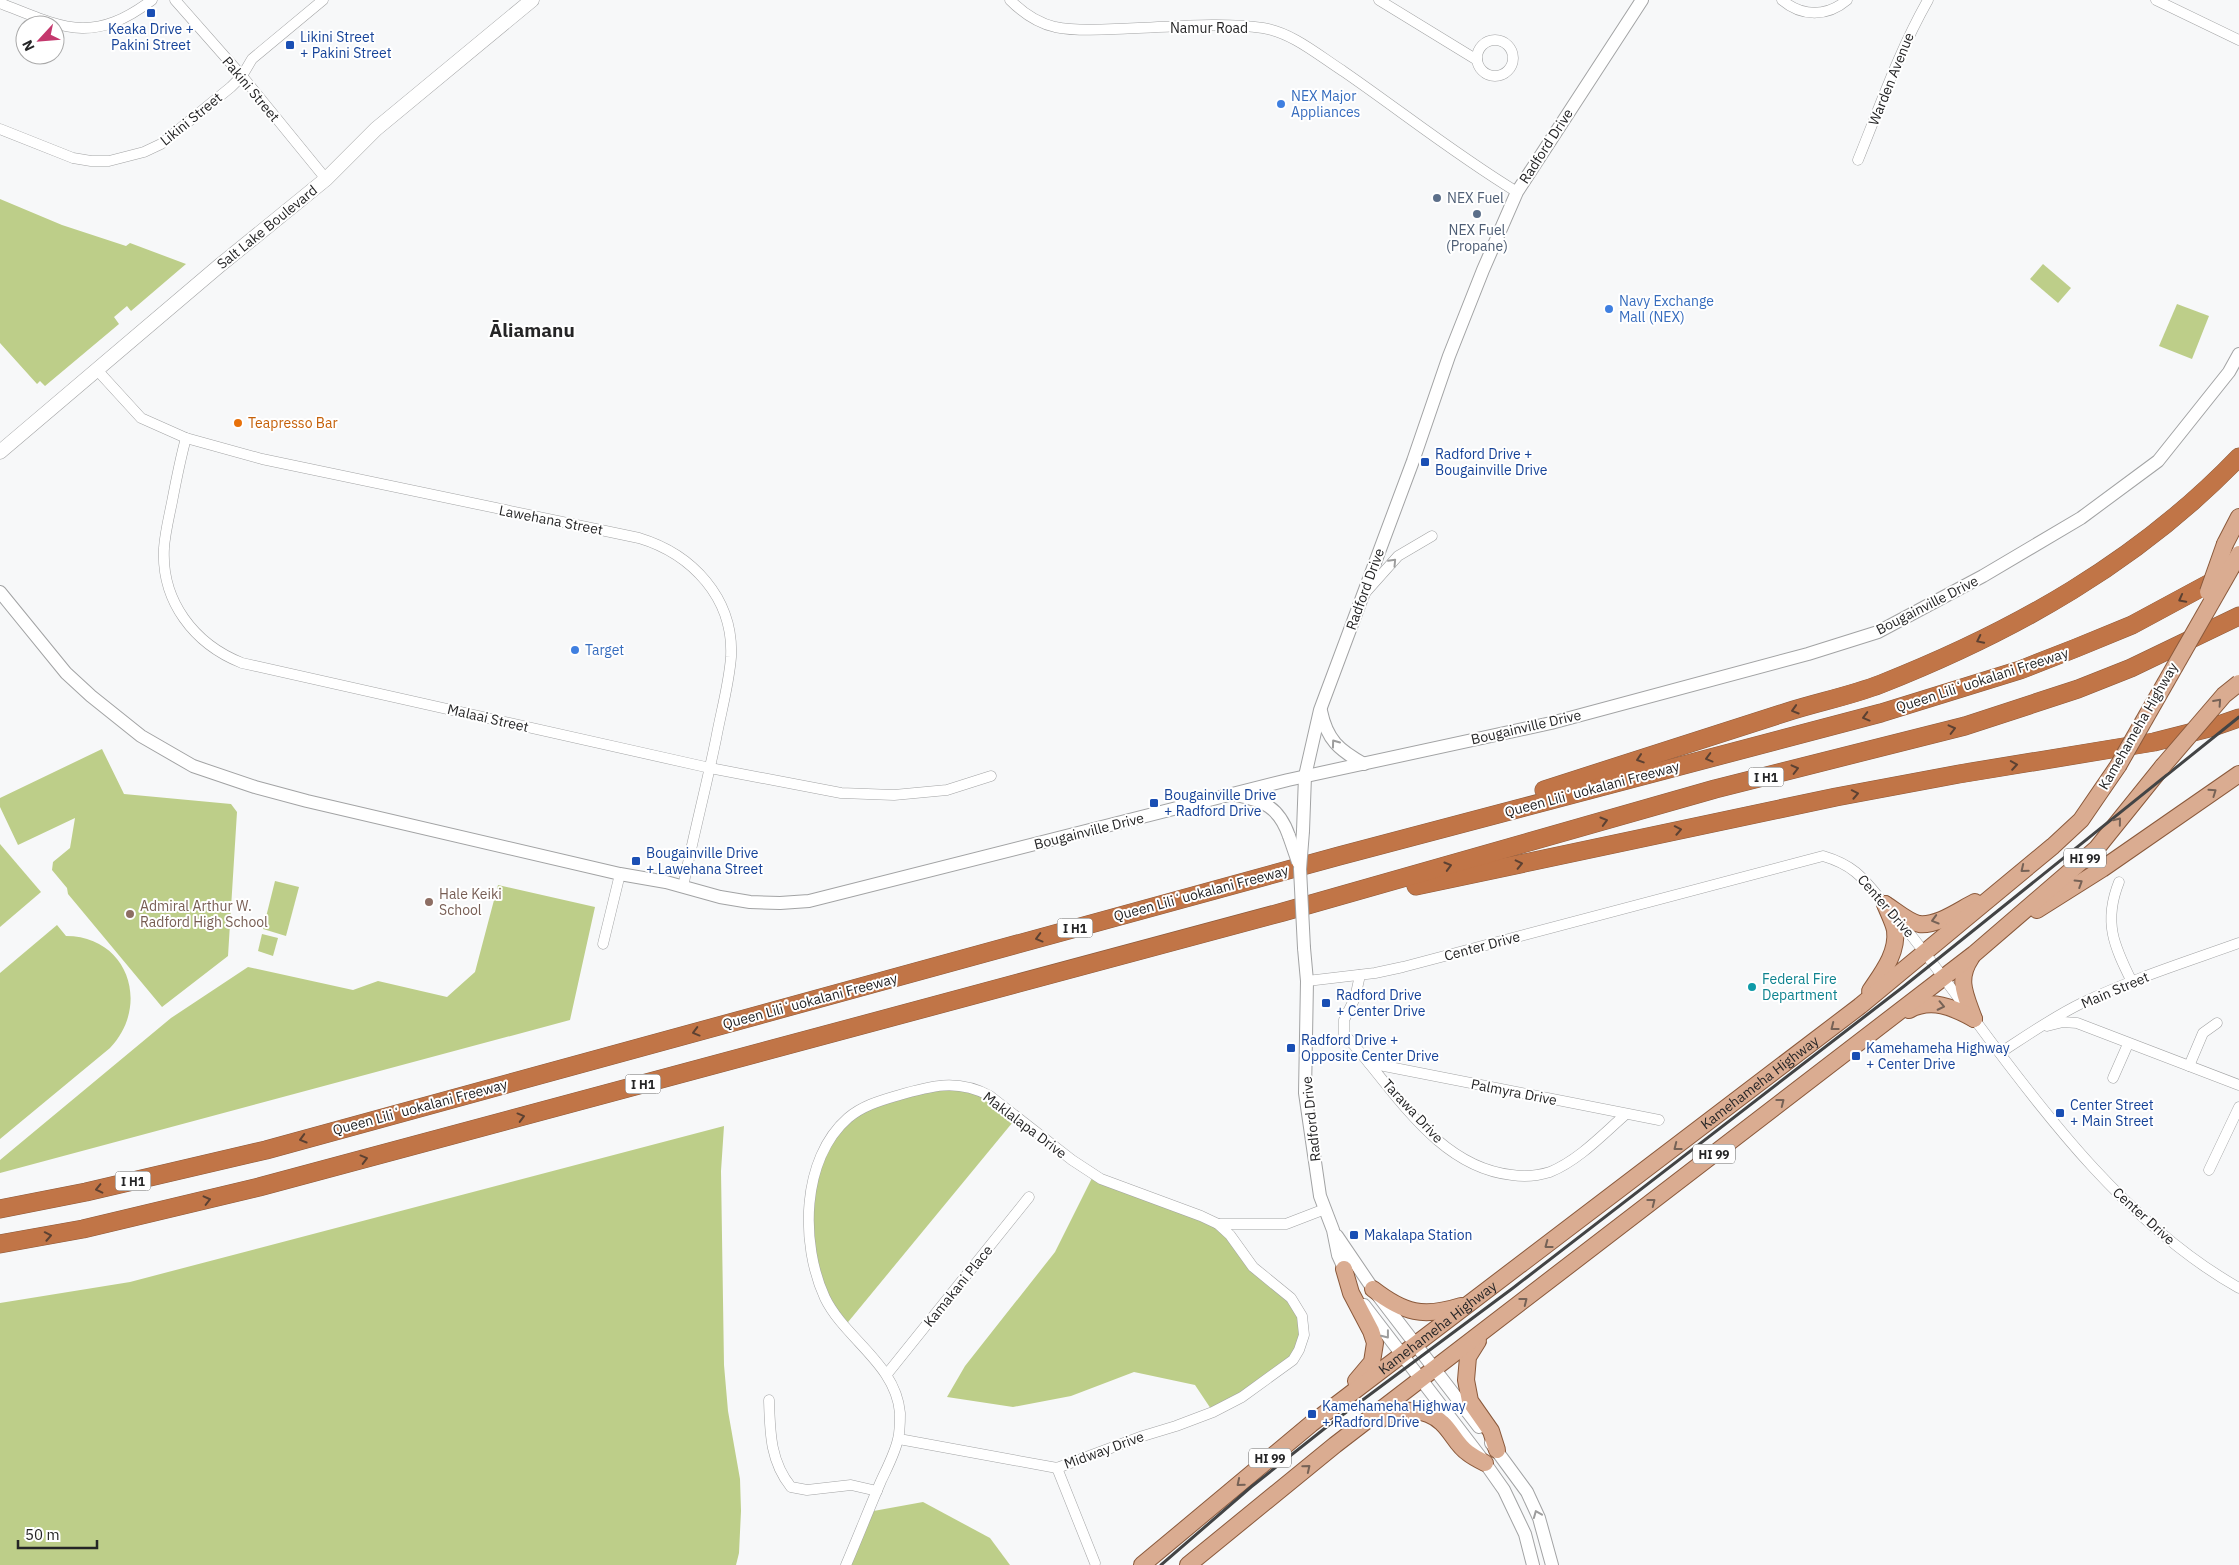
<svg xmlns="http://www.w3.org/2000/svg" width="2239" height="1565" font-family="'IBM Plex Sans',sans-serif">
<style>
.green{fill:#bdce89}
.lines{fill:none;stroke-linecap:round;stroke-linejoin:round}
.minor-casing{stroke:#a2a3a4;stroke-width:11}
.tertiary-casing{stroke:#a2a3a4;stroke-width:14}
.secondary-casing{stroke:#a2a3a4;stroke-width:15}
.primary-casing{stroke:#8a593b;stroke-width:18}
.motorway-casing{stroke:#8a593b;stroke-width:19}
.minor{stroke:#fff;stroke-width:10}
.tertiary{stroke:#fff;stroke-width:12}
.secondary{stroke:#fff;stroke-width:14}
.primary{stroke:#daac91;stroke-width:16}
.motorway{stroke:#c17547;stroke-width:18}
.rail{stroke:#434445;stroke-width:3}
.tertiary-bridge-casing{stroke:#a2a3a4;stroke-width:14;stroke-linecap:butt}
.primary-bridge-casing{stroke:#8a593b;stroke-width:18;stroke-linecap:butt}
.tertiary-bridge{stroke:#fff;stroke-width:12}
.primary-bridge{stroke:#daac91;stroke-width:16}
.oneway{stroke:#9d9d9d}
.oneway2{stroke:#5c4132}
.oneway3{stroke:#766256}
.transit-dot{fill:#1a4fb4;stroke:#fff;stroke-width:2}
.shop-dot{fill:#3f7fe0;stroke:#fff;stroke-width:2}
.service-dot{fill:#5c6f8a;stroke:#fff;stroke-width:2}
.food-dot{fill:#e8710a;stroke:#fff;stroke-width:2}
.education-dot{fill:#8d6e63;stroke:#fff;stroke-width:2}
.culture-dot{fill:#0f9aa8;stroke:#fff;stroke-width:2}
.labels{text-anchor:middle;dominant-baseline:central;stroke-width:4;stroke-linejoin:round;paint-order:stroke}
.shield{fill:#fff;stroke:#666667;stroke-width:1}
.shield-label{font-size:12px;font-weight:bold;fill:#252526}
.street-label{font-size:14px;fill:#252526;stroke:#fff}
.transit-label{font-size:14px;fill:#164399;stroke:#fff;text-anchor:start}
.shop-label{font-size:14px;fill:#366cbe;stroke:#fff;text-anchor:start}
.service-label{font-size:14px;fill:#4e5e75;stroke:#fff;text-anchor:start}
.food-label{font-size:14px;fill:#c56008;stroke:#fff;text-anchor:start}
.education-label{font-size:14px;fill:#785e54;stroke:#fff;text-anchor:start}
.culture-label{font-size:14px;fill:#0d838f;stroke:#fff;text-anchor:start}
.district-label{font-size:19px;font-weight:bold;fill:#252526;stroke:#fff}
</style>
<rect width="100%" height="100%" fill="#f7f8f9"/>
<g class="green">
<polygon points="0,199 62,225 126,246 130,243 186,264 131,311 127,306 114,317 119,324 45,386 40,381 37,384 0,343"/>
<polygon points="2043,264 2071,288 2058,303 2030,279"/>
<polygon points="2177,304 2209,316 2192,359 2159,346"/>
<polygon points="102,749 124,794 231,804 237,812 228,956 162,1007 68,894 67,888 52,870 53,862 70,848 75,818 18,845 0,807 0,798"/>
<polygon points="0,844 41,892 0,927"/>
<polygon points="275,881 299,887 286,936 263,929"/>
<polygon points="498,885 595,907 570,1020 0,1173 0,1160 171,1018 248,967 353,990 378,981 447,997 475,972"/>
<path d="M57,925L66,936C128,936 151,1005 110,1048L0,1139V973Z"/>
<polygon points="262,934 278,938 273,956 258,951"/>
<polygon points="968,1087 1017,1117 844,1327 833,1313 811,1246 815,1167 848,1118 919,1089"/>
<polygon points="724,1126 721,1171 724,1365 728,1411 740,1479 741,1511 739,1553 736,1565 0,1565 0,1303 130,1282"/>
<polygon points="1094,1174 1218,1224 1300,1312 1299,1350 1213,1412 1195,1385 1134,1372 1071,1396 1013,1407 947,1397 965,1366 1055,1252"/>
<polygon points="923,1502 990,1538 1010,1565 846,1565 868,1512"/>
</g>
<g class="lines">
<defs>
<g id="minor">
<polyline points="175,0 242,76 326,179"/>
<path d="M1010,0C1022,12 1038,23 1055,27C1074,31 1096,30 1115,29C1162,28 1218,21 1263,28C1293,33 1318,55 1343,71C1401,111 1456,155 1517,192"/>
<polyline points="1379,0 1477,60"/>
<path d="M1782,0C1802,17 1827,17 1847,0"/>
<polyline points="2156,0 2239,40"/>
<path d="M0,3C63,28 92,45 152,0"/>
<circle cx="1495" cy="58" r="18"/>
<polyline points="0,129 73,158 91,161 109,161 144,152 161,144 231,87 242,76 252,59 323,0"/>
<path d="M1858,160C1880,106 1899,51 1928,0"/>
<path d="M98,371L141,418L186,438L262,459L639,538C692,554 734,598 731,657C729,684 721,712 716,739C706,788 693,837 683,887"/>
<path d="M186,438C180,460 176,481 172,502C169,517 165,533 164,548C161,601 194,644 242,663L710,768L841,793L894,795L947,790L991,776"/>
<polyline points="1365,593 1398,556 1432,536"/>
<path d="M2119,882C2103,922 2114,946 2132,982"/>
<path d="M1897,918C1925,951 1949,986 1975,1020C2047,1118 2131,1227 2239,1288"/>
<polyline points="603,944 620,874"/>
<path d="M1360,975L1355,998L1344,1020V1034C1392,1085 1435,1167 1512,1175C1525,1177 1537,1176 1550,1172C1579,1160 1602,1135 1626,1114"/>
<path d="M1307,981L1375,973L1403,967L1823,856C1857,866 1865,881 1887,907"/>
<polyline points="2047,1026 2063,1022 2077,1023 2239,1085"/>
<path d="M2000,1053C2026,1036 2053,1017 2082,1003C2132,979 2186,962 2239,943"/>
<polyline points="1369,1063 1659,1120"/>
<polyline points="2189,1066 2203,1033 2217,1023"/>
<polyline points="2113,1078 2128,1044"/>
<polyline points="2209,1170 2239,1107"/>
<polyline points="1218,1224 1286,1224 1325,1209"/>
<polyline points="887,1374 1029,1197"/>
<path d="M769,1400C770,1432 770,1461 791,1487L807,1490L851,1485L877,1491"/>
<polyline points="1057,1468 1095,1563"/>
<path d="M846,1565C858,1537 869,1509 881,1481C887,1468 895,1453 898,1439C900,1432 900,1421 900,1413C896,1364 845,1339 825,1298C800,1244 801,1159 848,1118C862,1106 879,1101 896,1096C930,1086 957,1078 990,1096L1072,1160L1101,1179L1201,1216L1218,1224L1230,1235L1253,1267L1291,1298L1302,1316L1304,1335L1299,1350L1293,1360L1242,1397L1213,1412L1176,1426L1143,1436L1057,1468L899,1439"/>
</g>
<g id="tertiary">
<polyline points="0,592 66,673 91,696 141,736 193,766 255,787 307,801 620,874 666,882 720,897 750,902 780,903 809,901 1288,780 1551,723 1808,654 1878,632 1983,576 2081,518 2158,461 2229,372 2239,354"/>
<path d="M1321,711C1327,740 1339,750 1364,764"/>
<path d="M1236,795C1264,801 1279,807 1289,836"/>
<polyline points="1303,831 1305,776 1320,710 1413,461 1449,356 1483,270 1517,192 1642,0"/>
<polyline points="1304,948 1307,981 1305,1093 1320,1196 1333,1230 1338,1255 1348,1277"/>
<polyline points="1337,1236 1373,1289 1479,1427"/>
<polyline points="1364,1305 1485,1463 1504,1490 1525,1534 1533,1565"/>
<polyline points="1491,1443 1527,1492 1539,1518 1552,1565"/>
</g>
<polyline id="secondary" points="0,452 219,266 326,179 376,129 532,0"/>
<g id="primary">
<polyline points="2225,544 2239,517"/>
<path d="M1885,904C1895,910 1908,922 1919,924C1938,926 1959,910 1975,902"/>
<polyline points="2037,910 2102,869 2239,774"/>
<path d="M1971,958C1956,980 1966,996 1974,1019"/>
<path d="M1870,991C1882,973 1898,953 1895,930C1893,921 1888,912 1885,904"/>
<path d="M1909,1010C1931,998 1953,1007 1974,1019"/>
<polyline points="1344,1269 1351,1293 1371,1331 1375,1343 1372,1362 1356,1381"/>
<path d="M1373,1289C1404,1313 1423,1318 1461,1306"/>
<polyline points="1478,1341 1468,1357 1466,1380 1470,1401 1491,1431 1497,1450"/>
<path d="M1381,1419C1399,1408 1425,1407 1442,1423C1452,1432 1457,1446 1468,1453C1473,1457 1479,1460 1485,1463"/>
<path id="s1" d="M1142,1565L1311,1424L1860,1006L2053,846L2081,820L2118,766"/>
<polyline points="1188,1565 1335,1445 1974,954 2097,848 2163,766"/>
</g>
<g id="motorway">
<path d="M1544,790C1625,764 1706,738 1787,712C1818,702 1850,696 1881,684C2015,631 2138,562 2239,457"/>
<polyline points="1416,886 1836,797 1959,774 2154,742 2213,727 2239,718"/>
<polyline points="0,1209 86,1192 266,1150 1339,856 1881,713 2020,670 2076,648 2132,625 2221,577"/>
<polyline points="0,1244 83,1229 259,1187 1283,912 1715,789 1965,726 2078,689 2131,668 2239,616"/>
</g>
</defs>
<use href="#minor" class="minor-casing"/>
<use href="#tertiary" class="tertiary-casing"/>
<use href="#secondary" class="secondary-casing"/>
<use href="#primary" class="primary-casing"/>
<use href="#motorway" class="motorway-casing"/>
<use href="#minor" class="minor"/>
<use href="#tertiary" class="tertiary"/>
<use href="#secondary" class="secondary"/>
<use href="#primary" class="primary"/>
<use href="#motorway" class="motorway"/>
<polyline class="rail" points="1161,1565 1251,1487 1329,1425 1513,1288 1903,987 2239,717"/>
<defs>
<g id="tertiary-bridge">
<polyline points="1303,831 1300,869 1304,948"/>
<polyline points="1289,836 1298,862"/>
</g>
<g id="primary-bridge">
<polyline points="2208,592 2225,544"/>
<polyline points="2118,766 2239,554"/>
<polyline points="2163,766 2224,695 2239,683"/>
</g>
</defs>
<use href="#tertiary-bridge" class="tertiary-bridge-casing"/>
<use href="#primary-bridge" class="primary-bridge-casing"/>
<use href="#tertiary-bridge" class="tertiary-bridge"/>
<use href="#primary-bridge" class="primary-bridge"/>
</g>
<defs><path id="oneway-chevron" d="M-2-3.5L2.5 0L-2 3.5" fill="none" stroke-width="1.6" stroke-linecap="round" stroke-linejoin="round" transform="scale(1.25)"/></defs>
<g class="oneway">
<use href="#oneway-chevron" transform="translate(1393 562) rotate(-47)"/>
<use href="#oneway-chevron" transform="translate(1335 743) rotate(-126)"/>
<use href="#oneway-chevron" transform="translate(1386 1335) rotate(52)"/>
<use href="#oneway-chevron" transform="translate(1537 1514) rotate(-112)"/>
</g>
<g class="oneway2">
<use href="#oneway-chevron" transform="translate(2182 599) rotate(152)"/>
<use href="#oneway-chevron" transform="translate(1980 640) rotate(154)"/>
<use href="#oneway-chevron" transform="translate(1795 710) rotate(163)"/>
<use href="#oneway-chevron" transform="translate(1866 717) rotate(165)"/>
<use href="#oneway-chevron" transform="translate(1952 729) rotate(-14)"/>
<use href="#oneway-chevron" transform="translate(1709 758) rotate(165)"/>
<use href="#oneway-chevron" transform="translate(1640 759) rotate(162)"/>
<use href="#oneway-chevron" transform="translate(2014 765) rotate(-9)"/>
<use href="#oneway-chevron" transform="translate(1795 769) rotate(-14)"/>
<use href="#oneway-chevron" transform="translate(1855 794) rotate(-11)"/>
<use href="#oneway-chevron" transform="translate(1604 821) rotate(-16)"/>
<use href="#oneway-chevron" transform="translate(1678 830) rotate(-11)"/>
<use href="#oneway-chevron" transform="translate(1519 864) rotate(-13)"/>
<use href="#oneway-chevron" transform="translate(1448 866) rotate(-16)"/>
<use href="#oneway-chevron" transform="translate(1039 938) rotate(165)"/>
<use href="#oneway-chevron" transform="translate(696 1032) rotate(165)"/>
<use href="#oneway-chevron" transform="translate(521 1117) rotate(-15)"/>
<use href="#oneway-chevron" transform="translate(303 1139) rotate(164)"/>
<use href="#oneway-chevron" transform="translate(364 1159) rotate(-15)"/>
<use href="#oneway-chevron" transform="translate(99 1189) rotate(167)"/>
<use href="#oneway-chevron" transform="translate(207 1200) rotate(-14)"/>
<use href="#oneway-chevron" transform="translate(48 1236) rotate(-11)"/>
</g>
<g class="oneway3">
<use href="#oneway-chevron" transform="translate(2218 702) rotate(-48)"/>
<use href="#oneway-chevron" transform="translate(2213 792) rotate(-35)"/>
<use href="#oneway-chevron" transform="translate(2118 821) rotate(-51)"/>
<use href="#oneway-chevron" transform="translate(2024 869) rotate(141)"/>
<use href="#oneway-chevron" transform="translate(2079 883) rotate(-32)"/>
<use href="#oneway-chevron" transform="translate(1935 920) rotate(164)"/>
<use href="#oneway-chevron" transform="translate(1941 1006) rotate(12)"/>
<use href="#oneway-chevron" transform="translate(1834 1027) rotate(142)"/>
<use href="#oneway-chevron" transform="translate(1781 1102) rotate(-38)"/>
<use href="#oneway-chevron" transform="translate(1677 1147) rotate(142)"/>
<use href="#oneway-chevron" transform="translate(1652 1202) rotate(-38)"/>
<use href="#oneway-chevron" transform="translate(1548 1245) rotate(143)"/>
<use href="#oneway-chevron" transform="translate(1524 1301) rotate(-38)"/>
<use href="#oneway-chevron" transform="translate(1307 1468) rotate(-39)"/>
<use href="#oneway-chevron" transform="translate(1240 1483) rotate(140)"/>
</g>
<g class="transit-dot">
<rect x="146" y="8" width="10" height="10" rx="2.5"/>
<rect x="285" y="40" width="10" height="10" rx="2.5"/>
<rect x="1420" y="457" width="10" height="10" rx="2.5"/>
<rect x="1149" y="798" width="10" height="10" rx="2.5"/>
<rect x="631" y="856" width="10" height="10" rx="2.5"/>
<rect x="1321" y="998" width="10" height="10" rx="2.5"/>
<rect x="1286" y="1043" width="10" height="10" rx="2.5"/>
<rect x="1851" y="1051" width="10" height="10" rx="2.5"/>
<rect x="2055" y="1108" width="10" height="10" rx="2.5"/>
<rect x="1349" y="1230" width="10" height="10" rx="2.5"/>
<rect x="1307" y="1409" width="10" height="10" rx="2.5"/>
</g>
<g class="shop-dot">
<circle cx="1281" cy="104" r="5"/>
<circle cx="1609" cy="309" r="5"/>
<circle cx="575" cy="650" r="5"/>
</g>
<g class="service-dot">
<circle cx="1437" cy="198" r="5"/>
<circle cx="1477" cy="214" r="5"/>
</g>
<circle class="food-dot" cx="238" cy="423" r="5"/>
<g class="education-dot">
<circle cx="429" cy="902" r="5"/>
<circle cx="130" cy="914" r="5"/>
</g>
<circle class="culture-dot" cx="1752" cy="987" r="5"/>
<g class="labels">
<g class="shield">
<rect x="1748.5" y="767.5" width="35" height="19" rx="4"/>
<rect x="2064" y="848.5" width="42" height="19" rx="4"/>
<rect x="1057.5" y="918.5" width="35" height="19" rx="4"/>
<rect x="625.5" y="1074.5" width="35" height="19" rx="4"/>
<rect x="1693" y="1144.5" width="42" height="19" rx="4"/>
<rect x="115.5" y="1171.5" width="35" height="19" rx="4"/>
<rect x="1249" y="1448.5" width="42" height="19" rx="4"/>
</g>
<g class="shield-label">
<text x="1766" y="777">I H1</text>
<text x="2085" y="858">HI 99</text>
<text x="1075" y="928">I H1</text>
<text x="643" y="1084">I H1</text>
<text x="1714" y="1154">HI 99</text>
<text x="133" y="1181">I H1</text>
<text x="1270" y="1458">HI 99</text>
</g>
<g class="street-label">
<text x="1209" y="28">Namur Road</text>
<text transform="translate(1891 79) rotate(-68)">Warden Avenue</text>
<text transform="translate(251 89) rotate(50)">Pakini Street</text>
<text transform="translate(191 119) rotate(-39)">Likini Street</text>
<text transform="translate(1546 146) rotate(-57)">Radford Drive</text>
<text transform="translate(267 227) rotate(-39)">Salt Lake Boulevard</text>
<text transform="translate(551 520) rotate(11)">Lawehana Street</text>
<text transform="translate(1365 589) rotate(-70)">Radford Drive</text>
<text transform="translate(1927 605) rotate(-27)">Bougainville Drive</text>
<text transform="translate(1982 680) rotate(-18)">Queen Liliʻuokalani Freeway</text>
<text transform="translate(488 718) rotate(13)">Malaai Street</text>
<text transform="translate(2138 726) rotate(-60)">Kamehameha Highway</text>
<text transform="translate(1526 727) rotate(-13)">Bougainville Drive</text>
<text transform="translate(1592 789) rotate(-15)">Queen Liliʻuokalani Freeway</text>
<text transform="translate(1089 831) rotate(-14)">Bougainville Drive</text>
<text transform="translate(1201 893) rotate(-15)">Queen Liliʻuokalani Freeway</text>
<text transform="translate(1886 906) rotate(49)">Center Drive</text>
<text transform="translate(1482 946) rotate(-15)">Center Drive</text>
<text transform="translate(2115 990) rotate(-23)">Main Street</text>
<text transform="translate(810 1001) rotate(-15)">Queen Liliʻuokalani Freeway</text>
<text stroke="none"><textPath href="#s1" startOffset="784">Kamehameha Highway</textPath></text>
<text transform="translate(1514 1092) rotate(11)">Palmyra Drive</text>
<text transform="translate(420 1107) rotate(-15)">Queen Liliʻuokalani Freeway</text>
<text transform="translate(1413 1111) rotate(47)">Tarawa Drive</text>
<text transform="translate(1311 1119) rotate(-96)">Radford Drive</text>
<text transform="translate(1025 1125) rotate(37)">Maklalapa Drive</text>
<text transform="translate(2144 1216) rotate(42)">Center Drive</text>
<text transform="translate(958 1286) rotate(-51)">Kamakani Place</text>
<text stroke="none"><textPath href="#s1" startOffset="379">Kamehameha Highway</textPath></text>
<text transform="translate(1104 1450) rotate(-20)">Midway Drive</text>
</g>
<g class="transit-label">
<text x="151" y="29" text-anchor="middle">Keaka Drive +<tspan x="151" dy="16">Pakini Street</tspan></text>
<text x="300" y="37">Likini Street<tspan x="300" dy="16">+ Pakini Street</tspan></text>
<text x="1435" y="454">Radford Drive +<tspan x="1435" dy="16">Bougainville Drive</tspan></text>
<text x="1164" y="795">Bougainville Drive<tspan x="1164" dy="16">+ Radford Drive</tspan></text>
<text x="646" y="853">Bougainville Drive<tspan x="646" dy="16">+ Lawehana Street</tspan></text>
<text x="1336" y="995">Radford Drive<tspan x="1336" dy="16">+ Center Drive</tspan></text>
<text x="1301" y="1040">Radford Drive +<tspan x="1301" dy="16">Opposite Center Drive</tspan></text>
<text x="1866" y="1048">Kamehameha Highway<tspan x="1866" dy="16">+ Center Drive</tspan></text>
<text x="2070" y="1105">Center Street<tspan x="2070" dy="16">+ Main Street</tspan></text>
<text x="1364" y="1235">Makalapa Station</text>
<text x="1322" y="1406">Kamehameha Highway<tspan x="1322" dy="16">+ Radford Drive</tspan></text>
</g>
<g class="shop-label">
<text x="1291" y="96">NEX Major<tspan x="1291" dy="16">Appliances</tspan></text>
<text x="1619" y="301">Navy Exchange<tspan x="1619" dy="16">Mall (NEX)</tspan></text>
<text x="585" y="650">Target</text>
</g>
<g class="service-label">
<text x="1447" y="198">NEX Fuel</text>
<text x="1477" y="230" text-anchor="middle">NEX Fuel<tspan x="1477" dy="16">(Propane)</tspan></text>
</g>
<g class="food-label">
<text x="248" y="423">Teapresso Bar</text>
</g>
<g class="education-label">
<text x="439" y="894">Hale Keiki<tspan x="439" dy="16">School</tspan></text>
<text x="140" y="906">Admiral Arthur W.<tspan x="140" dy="16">Radford High School</tspan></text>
</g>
<g class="culture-label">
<text x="1762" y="979">Federal Fire<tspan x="1762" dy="16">Department</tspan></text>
</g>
<g class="district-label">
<text x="532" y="330">Āliamanu</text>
</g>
</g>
<g transform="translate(40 40) rotate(244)"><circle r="24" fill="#ffffff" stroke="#a8a8a8"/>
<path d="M0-4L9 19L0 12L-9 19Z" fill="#c4386d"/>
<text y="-8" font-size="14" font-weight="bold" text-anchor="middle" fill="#252526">N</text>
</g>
<path d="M18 1540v8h79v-8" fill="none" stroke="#252526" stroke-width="2.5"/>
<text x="25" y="1540" font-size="15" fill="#252526" stroke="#ffffff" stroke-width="4" paint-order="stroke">50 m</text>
</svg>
